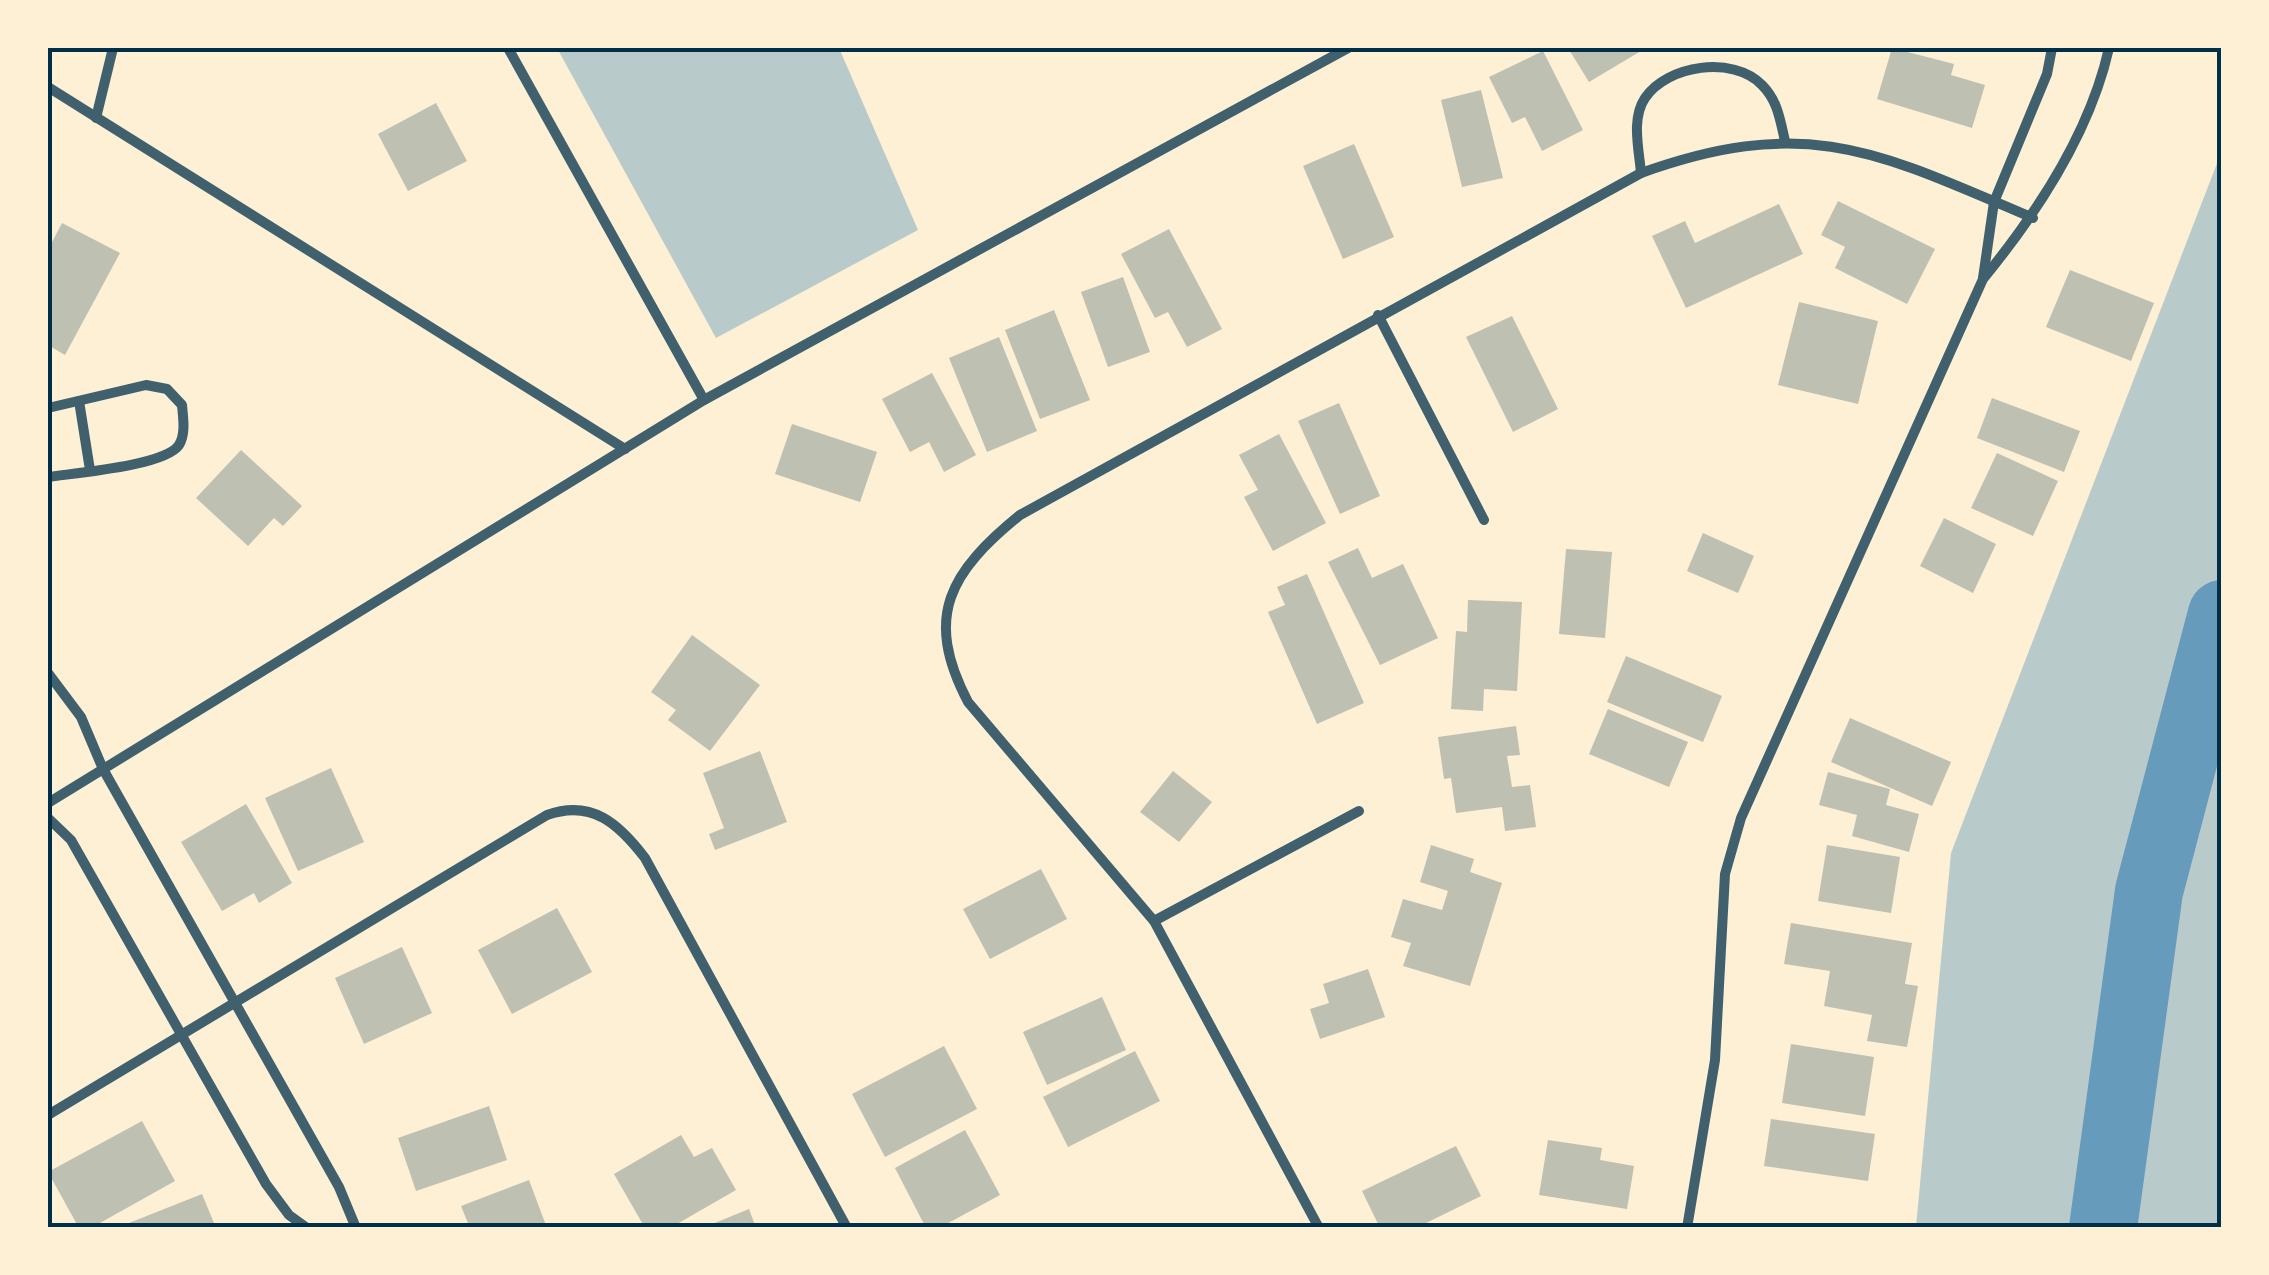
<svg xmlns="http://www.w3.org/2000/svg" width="2269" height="1275" font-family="Ubuntu,sans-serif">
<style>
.green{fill:#b9caca}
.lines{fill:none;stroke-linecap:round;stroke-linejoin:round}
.river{stroke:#669bbc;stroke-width:68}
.building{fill:#bec0b2}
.minor{stroke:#3f606c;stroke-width:10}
.neatline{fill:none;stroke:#003049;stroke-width:4}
</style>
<rect width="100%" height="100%" fill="#fdf0d5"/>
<g class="green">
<polygon points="557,48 839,48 918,230 716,338"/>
<polygon points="2221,153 2221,1227 1916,1227 1951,853"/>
</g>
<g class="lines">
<polyline class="river" points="2103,1228 2149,891 2222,614"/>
</g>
<g class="building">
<polygon points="1568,48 1646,48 1589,82"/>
<polygon points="1892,48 1954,64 1951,75 1985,85 1972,128 1877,99"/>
<polygon points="1543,51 1583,130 1542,151 1525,117 1512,123 1489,77"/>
<polygon points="1481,90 1503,178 1462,187 1441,100"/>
<polygon points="436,103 467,161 408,191 378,134"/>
<polygon points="1354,144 1394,237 1343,259 1303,166"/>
<polygon points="1838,201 1935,249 1907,304 1835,268 1845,247 1821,235"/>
<polygon points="1779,204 1803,254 1686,308 1652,236 1685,221 1695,243"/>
<polygon points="62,223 120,253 65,355 48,345 48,250"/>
<polygon points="1169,229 1222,329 1187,347 1168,312 1155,318 1121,254"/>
<polygon points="2070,270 2154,303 2131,361 2046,327"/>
<polygon points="1123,277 1150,352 1108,367 1081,292"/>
<polygon points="1799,302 1878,321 1858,404 1778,385"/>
<polygon points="1054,310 1090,400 1040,419 1005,330"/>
<polygon points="1512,316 1558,409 1513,432 1466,337"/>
<polygon points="999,337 1037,431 987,452 949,358"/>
<polygon points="932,373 976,455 944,472 929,442 910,452 882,399"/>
<polygon points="1992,398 2080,431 2064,472 1977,438"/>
<polygon points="1339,403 1380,496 1340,514 1298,421"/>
<polygon points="792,424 877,452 860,502 775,474"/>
<polygon points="1279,434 1326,523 1273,551 1244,497 1258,490 1239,455"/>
<polygon points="241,450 302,506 283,526 274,518 248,546 196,498"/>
<polygon points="1997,453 2058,481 2033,536 1971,508"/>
<polygon points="1944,518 1996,544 1973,593 1920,566"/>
<polygon points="1703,533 1754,556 1738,593 1687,571"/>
<polygon points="1358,548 1372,578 1403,564 1438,638 1380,665 1328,562"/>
<polygon points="1566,549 1612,552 1605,638 1559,634"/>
<polygon points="1307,574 1364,703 1317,724 1268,612 1285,605 1277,587"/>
<polygon points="1468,600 1522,602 1517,691 1484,689 1483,711 1451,709 1456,631 1467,632"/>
<polygon points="692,635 760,685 710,751 668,720 676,710 651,692"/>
<polygon points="1626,656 1722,696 1703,742 1607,702"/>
<polygon points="1608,709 1688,742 1669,787 1589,754"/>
<polygon points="1850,718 1951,762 1932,806 1831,762"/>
<polygon points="1516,726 1520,755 1507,756 1512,787 1530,785 1536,827 1505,831 1502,807 1456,813 1451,778 1444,779 1438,737"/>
<polygon points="760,751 787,822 715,850 709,834 724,828 703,773"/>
<polygon points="331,768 364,842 298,871 265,798"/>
<polygon points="1173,771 1212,802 1179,842 1140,812"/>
<polygon points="1828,772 1890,789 1886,805 1919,814 1909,852 1852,836 1857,815 1819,805"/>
<polygon points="246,804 292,883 259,903 254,893 222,911 181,842"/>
<polygon points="1431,845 1474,859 1470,872 1502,883 1470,986 1403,966 1411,943 1391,937 1403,899 1442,910 1448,891 1420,882"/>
<polygon points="1827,845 1900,857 1891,913 1818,901"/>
<polygon points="1041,869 1067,919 990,959 963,909"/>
<polygon points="557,908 592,972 512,1014 478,950"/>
<polygon points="1791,923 1912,943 1905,984 1918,986 1907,1047 1867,1041 1872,1015 1824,1006 1830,971 1784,964"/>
<polygon points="402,947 432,1013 364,1044 335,978"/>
<polygon points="1368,969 1385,1017 1320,1039 1310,1009 1329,1003 1323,984"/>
<polygon points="1102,997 1126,1050 1047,1085 1023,1032"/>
<polygon points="1791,1044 1874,1057 1865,1116 1782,1103"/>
<polygon points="944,1046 977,1109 885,1157 852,1094"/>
<polygon points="1135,1051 1160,1101 1068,1147 1043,1097"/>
<polygon points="489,1106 507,1160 416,1191 398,1138"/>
<polygon points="1771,1119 1875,1134 1868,1181 1764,1166"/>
<polygon points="142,1121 175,1181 91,1228 79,1228 48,1172"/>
<polygon points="965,1130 1000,1195 939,1228 926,1228 895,1168"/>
<polygon points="681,1135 694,1157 712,1148 736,1190 670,1228 645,1228 614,1174"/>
<polygon points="1548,1140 1602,1148 1600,1160 1634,1166 1627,1209 1539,1195"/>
<polygon points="1456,1146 1481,1196 1416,1228 1380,1228 1362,1191"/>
<polygon points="529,1180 547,1228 470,1228 461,1206"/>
<polygon points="202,1194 216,1228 131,1228 129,1223"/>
<polygon points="749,1209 756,1228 705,1228 705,1227"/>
</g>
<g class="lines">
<g class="minor">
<polyline points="508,48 704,400"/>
<polyline points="48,87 625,449"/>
<polyline points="96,118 113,48"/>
<path d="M1641,173C1639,149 1631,119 1645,98C1667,65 1733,55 1762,85C1778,101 1780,120 1785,141"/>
<polyline points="1983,278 1994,202 2047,74 2052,48"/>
<polyline points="1378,315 1484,520"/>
<polyline points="79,401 90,470"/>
<path d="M48,408L146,385L167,389L182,405C183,417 186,434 179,445C165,466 74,473 48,477"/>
<polyline points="48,673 81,717 103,769 339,1187 356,1228"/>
<polyline points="48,803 704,400 1348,48"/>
<polyline points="48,818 71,840 266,1184 289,1215 307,1228"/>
<polyline points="1154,921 1359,811"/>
<path d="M48,1115L547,815C592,799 619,824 645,858L847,1228"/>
<path d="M1319,1228L1154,921L968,702C923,616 950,572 1020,515L1641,173C1808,113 1880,153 2033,218"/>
<path d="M1687,1228L1715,1060L1725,874L1741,818L1983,279C2038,212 2090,133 2109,48"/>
</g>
</g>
<rect width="2269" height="1275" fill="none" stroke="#fdf0d5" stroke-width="100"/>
<rect x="50" y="50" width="2169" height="1175" class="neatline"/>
</svg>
